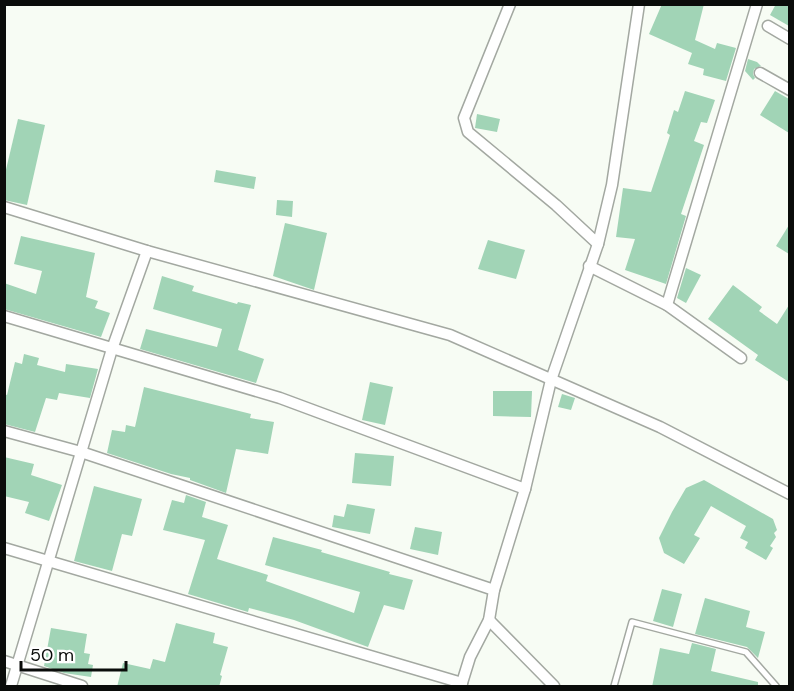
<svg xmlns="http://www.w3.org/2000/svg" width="794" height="691" font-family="'DM Sans',sans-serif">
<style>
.building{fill:#a1d4b6}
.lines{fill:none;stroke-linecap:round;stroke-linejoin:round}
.lane-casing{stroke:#a3a8a1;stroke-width:8}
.street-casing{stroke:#a3a8a1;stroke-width:13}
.lane{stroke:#fff;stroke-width:5}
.street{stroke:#fff;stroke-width:10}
</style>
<rect width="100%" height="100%" fill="#f7fcf4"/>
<g class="building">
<polygon points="662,4 704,4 695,40 715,49 717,43 736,48 726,81 703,75 704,69 688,64 692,53 649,34"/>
<polygon points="776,4 789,4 789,26 770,15"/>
<polygon points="748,59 757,62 761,66 754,69 753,74 755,78 753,80 745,71"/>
<polygon points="685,91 715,100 707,123 701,122 694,141 704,145 681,214 686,216 666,284 625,270 635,239 616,237 623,188 651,192 670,135 667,133 674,110 678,112"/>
<polygon points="775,91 789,99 789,133 760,115"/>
<polygon points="477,114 500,119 497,132 475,128"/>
<polygon points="18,119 45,125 27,205 4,200 4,178"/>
<polygon points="216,170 256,177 254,189 214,182"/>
<polygon points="277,200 293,201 292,217 276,215"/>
<polygon points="285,223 327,233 314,290 273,276"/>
<polygon points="789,225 789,254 776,246"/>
<polygon points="21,236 95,253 86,297 98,301 95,308 110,313 101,337 4,309 4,283 36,294 42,271 14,264"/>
<polygon points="488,240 525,250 516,279 478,269"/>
<polygon points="686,268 701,275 686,303 677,298"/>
<polygon points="162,276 194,286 192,291 237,304 238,302 251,305 238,350 264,359 256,383 140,349 146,329 217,347 222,329 153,309"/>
<polygon points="733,285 762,307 759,311 777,324 789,305 789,382 755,360 758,355 708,319"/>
<polygon points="24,354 39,358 37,365 65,372 66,364 98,369 90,398 59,393 57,400 46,398 35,432 4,424 4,394 7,395 15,362 22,364"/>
<polygon points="370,382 393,387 385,425 362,420"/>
<polygon points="144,387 251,414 250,418 274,422 268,454 236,449 226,493 190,480 190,478 171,474 107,453 112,430 125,432 126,425 135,427"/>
<polygon points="493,391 532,391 531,417 493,416"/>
<polygon points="562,394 575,398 571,410 558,407"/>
<polygon points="355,453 394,456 391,486 352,483"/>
<polygon points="4,457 34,464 31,475 62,485 49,521 25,513 29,502 4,496"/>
<polygon points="704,480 773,519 777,530 774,533 776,537 770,546 773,548 766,560 745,548 748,542 740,538 746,526 711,506 694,535 700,538 684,564 664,553 659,538 672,512 686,488"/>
<polygon points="94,486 142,499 132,536 122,534 112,571 74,561"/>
<polygon points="186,495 206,502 202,517 228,525 217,559 268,575 266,581 354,613 360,592 265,565 273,537 322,550 321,552 390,572 389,574 413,580 404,610 384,605 368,647 294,620 249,608 248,612 188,594 205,540 163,530 172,500 184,503"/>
<polygon points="347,504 375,509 370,534 332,527 334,515 344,517"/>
<polygon points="415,527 442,532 438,555 410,549"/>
<polygon points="662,589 682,594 673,627 653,621"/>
<polygon points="705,598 750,611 746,627 765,632 758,658 747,647 695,634"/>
<polygon points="176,623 215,633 213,643 228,647 220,675 222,676 219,687 117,687 123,663 150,669 153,659 165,662"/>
<polygon points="51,628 87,634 84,653 90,654 88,664 93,665 91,677 64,673 44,666"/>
<polygon points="692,643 716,649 711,671 758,682 758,687 652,687 660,648 689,654"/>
</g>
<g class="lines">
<defs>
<polyline id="lane" points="614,686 632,622 746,652 776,686"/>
<g id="street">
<polyline points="510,4 464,118 468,132 556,205 598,244"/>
<polyline points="768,26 790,39"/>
<polyline points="760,73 790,90"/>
<polyline points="4,207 147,251 450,335 660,427 790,494"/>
<polyline points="589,266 667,305 741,358"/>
<polyline points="667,305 757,4"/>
<polyline points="4,316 280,398 525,489"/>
<polyline points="4,431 81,452 494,590"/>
<polyline points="4,548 462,683"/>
<polyline points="489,620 554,686"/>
<polyline points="4,661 82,686"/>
<polyline points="11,686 112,349 147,251"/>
<polyline points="461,686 470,657 489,620 494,590 525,489 551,380 598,244 612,185 639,4"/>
</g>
</defs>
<use href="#lane" class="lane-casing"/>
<use href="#street" class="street-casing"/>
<use href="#lane" class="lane"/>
<use href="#street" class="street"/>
</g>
<rect width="794" height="691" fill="none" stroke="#0a0c0a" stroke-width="12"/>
<path d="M21 661v9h105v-9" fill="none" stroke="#0a0c0a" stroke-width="3"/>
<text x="30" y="661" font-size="18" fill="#0a0c0a" stroke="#ffffff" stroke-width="4.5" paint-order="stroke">50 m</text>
</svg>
